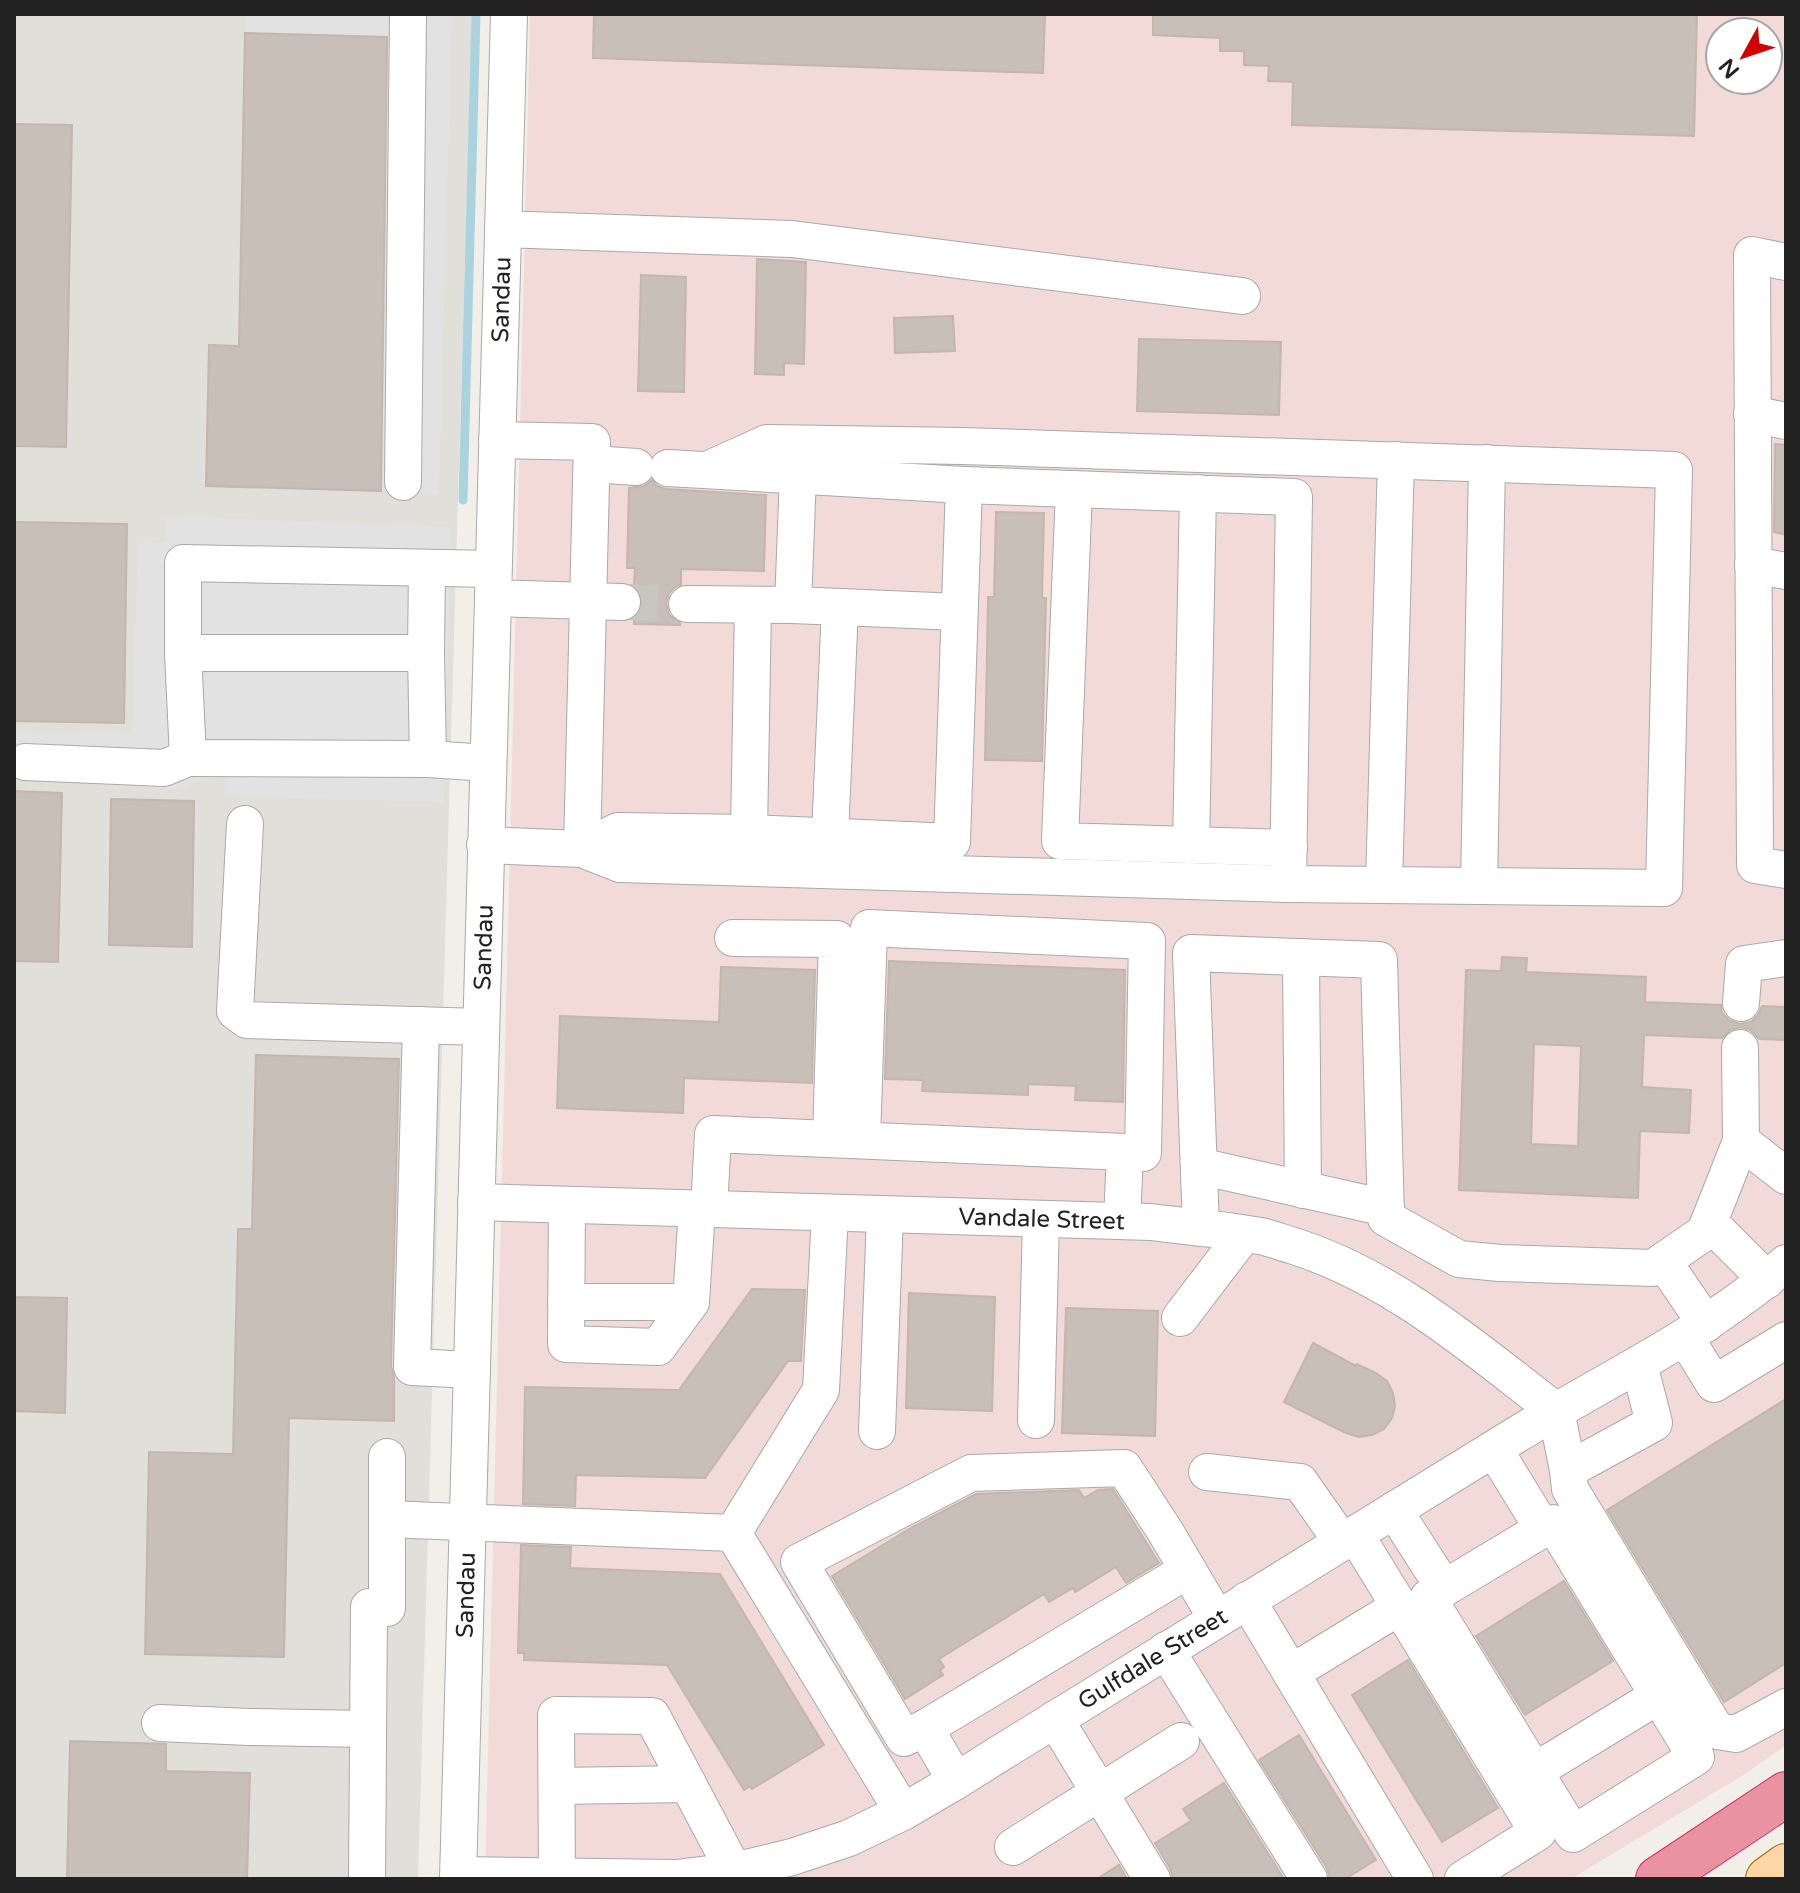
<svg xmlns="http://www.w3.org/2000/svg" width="1800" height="1893" font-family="'Varela Round',sans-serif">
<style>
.commercial{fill:#f2dad9;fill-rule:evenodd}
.airport{fill:#e1dfda}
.parking{fill:#e2e2e2}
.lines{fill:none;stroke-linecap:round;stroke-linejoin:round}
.stream{stroke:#aad3df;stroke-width:9}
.building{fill:#c7bfb8;stroke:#c4b6ab;stroke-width:2;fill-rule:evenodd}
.minor-tunnel{stroke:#c8c6c1;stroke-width:36;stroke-dasharray:36 18;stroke-linecap:butt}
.minor-casing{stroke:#a9a9a9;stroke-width:38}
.major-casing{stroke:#a06b00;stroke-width:46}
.highway-casing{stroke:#dc2a67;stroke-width:46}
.minor{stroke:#fff;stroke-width:36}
.major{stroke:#fcd6a4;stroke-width:44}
.highway{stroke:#e892a2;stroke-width:44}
.labels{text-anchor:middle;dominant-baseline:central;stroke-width:6;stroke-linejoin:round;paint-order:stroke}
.street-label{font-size:24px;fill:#222;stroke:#fff}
</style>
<rect width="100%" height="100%" fill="#f2efe9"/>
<path class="commercial" d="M530,14H1786V1745L1745,1774L1571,1879H485ZM1720,32H1768V80H1720Z"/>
<polygon class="airport" points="14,14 472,14 418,1879 14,1879"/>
<g class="parking">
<polygon points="245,14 452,14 439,494 381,491 390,38 245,33"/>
<polygon points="166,516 452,527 448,552 449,595 444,802 308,799 226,796 226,768 179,789 14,780 14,731 132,734 138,541 165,543"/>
</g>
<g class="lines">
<polyline class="stream" points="463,500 476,14"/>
</g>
<g class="building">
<polygon points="594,14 1045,14 1043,73 593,58"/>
<polygon points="1153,14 1697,14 1694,136 1292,125 1293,82 1268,81 1269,66 1244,65 1244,51 1220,51 1220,38 1153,35"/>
<polygon points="245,33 387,37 381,491 206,486 209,345 239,346"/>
<polygon points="14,124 72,125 66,447 14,446"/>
<polygon points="757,259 806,262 804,364 784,363 784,375 755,374"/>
<polygon points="641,275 686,277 684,392 638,391"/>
<polygon points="953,316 955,351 895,353 894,318"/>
<polygon points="1139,339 1281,342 1279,415 1137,411"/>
<polygon points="1775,444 1786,445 1786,535 1774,532"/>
<polygon points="652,480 657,486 667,489 766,495 764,571 681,569 681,585 676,586 669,593 666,603 669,615 680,623 680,625 634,624 634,619 640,612 643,602 641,593 634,585 635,568 627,568 629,488 644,486"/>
<polygon points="996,512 1044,513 1042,598 1046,598 1042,761 985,760 988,597 994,597"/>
<polygon points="14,522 127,524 124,723 14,721"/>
<polygon points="14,791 62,793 58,962 14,961"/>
<polygon points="111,799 194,801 192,947 109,945"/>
<path d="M1502,957L1527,958L1526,972L1646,977L1645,1002L1721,1005L1722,1013L1729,1020L1739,1024L1751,1022L1758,1015L1762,1006L1786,1007V1040L1759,1039L1751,1030L1741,1027L1730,1030L1722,1038L1644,1035L1642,1087L1691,1090L1689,1133L1640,1131L1638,1198L1459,1190L1466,970L1501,971ZM1534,1044L1581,1046L1578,1146L1531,1144Z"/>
<polygon points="889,961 1125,970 1123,1102 1075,1100 1076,1086 1028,1084 1028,1095 922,1091 923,1080 885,1079"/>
<polygon points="721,967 815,970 812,1083 684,1078 683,1113 557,1108 560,1016 719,1022"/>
<polygon points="256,1055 399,1059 391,1366 394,1378 394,1421 289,1418 284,1657 145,1654 149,1452 233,1454 238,1229 252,1229"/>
<polygon points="752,1289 805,1290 801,1361 788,1361 705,1478 576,1475 575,1506 523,1504 525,1387 679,1390"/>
<polygon points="909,1293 995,1297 992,1411 906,1408"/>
<polygon points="14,1297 67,1298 65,1413 14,1411"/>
<polygon points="1066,1308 1158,1311 1155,1436 1062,1433"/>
<polygon points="1313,1343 1356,1366 1357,1364 1376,1373 1387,1381 1393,1393 1395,1406 1392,1418 1384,1429 1372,1435 1359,1437 1346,1433 1284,1402"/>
<polygon points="1786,1399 1786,1663 1724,1702 1607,1510"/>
<polygon points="1113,1489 1159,1563 1126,1583 1116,1567 1075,1592 1073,1588 1049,1602 1044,1594 939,1659 944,1667 940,1670 943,1675 905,1699 832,1576 909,1529 976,1494 1079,1490 1084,1498 1098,1490"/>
<polygon points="521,1545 571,1547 570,1568 720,1574 824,1745 752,1789 750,1786 744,1790 667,1665 524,1660 524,1653 518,1653"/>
<polygon points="1564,1581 1613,1661 1525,1715 1476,1636"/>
<polygon points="1408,1660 1498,1808 1442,1842 1352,1695"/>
<polygon points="1299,1735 1376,1860 1345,1879 1330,1879 1327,1868 1259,1760"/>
<polygon points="70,1741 166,1744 166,1771 250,1773 247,1879 67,1879"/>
<polygon points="1224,1783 1284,1879 1173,1879 1170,1868 1155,1843 1191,1821 1183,1809"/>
<polygon points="1119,1865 1127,1879 1097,1879"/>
</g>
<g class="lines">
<polyline class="minor-tunnel" points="622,602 687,604"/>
<defs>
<g id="minor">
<polyline points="503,229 792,239 1242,296"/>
<polyline points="1786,262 1752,255 1755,865 1786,870"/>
<polyline points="1752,414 1786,421"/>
<polyline points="497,440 592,442 582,849"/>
<polyline points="592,464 636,467"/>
<polyline points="403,482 408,14"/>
<polyline points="964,485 1294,497 1288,884"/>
<polyline points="1074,489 1060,841 1289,848"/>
<polyline points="1753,565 1786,571"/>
<polyline points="493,598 622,602"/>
<polyline points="687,604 793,605 959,612"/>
<polyline points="793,605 798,475"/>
<polyline points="183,653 426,653 428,759"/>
<polyline points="426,653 427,568"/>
<polyline points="25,762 164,768 188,758"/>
<polyline points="488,763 428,759 188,758 183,653 183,563 493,569"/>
<polyline points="245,824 235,1011 247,1020 481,1027"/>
<polyline points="749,833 753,605"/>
<polyline points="830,836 840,607"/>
<polyline points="485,845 582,849 620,864 1288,884 1664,888 1674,470 963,446 767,443 707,470"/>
<polyline points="1191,845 1198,493"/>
<polyline points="582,849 618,831 749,833 952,842 964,485 668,468"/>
<polyline points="1384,884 1396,460"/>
<polyline points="1479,886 1487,463"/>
<polyline points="733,938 837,939 831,1139"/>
<polyline points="1301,957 1303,1190"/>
<polyline points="1741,1003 1744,964 1786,958"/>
<polyline points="421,1025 412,1367 472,1370"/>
<polyline points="862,1140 869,928 1147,941 1143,1153 1125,1152"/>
<polyline points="1741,1141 1786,1176"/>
<polyline points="1199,1166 1386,1208"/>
<path id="s1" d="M476,1202L1151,1222C1187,1227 1224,1229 1260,1236C1271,1238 1283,1243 1294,1246C1394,1278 1474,1348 1556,1411L1568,1470"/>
<polyline points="567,1205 566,1344 658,1347 691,1302 697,1209"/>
<polyline points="709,1209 713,1134 1125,1152 1122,1221"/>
<polyline points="1709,1222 1767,1280"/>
<polyline points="1201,1228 1191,953 1379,960 1386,1218 1459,1259 1500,1263 1653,1268 1705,1232 1741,1141 1740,1048"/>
<polyline points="1663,1261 1706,1324"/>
<polyline points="566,1302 691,1302"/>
<polyline points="1180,1318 1244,1234"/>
<polyline points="1685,1337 1714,1384 1786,1340"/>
<polyline points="1639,1364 1654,1423 1568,1470 1570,1489 1717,1731 1736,1734 1786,1707"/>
<polyline points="1036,1420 1041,1219"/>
<polyline points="877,1431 885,1215"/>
<polyline points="1494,1449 1543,1529"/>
<polyline points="1207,1472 1300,1482 1342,1542"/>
<polyline points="1394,1510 1444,1588"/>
<polyline points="387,1519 733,1533 903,1812"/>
<polygon points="1553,1523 1696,1757 1573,1834 1428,1598"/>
<polyline points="733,1533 821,1390 830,1213"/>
<polyline points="1355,1534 1538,1832 1463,1879"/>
<polyline points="1247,1600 1415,1879"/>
<polyline points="1166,1650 1309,1879"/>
<polyline points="1291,1673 1399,1607"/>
<polyline points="1055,1719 1152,1879"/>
<polyline points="160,1723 249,1727 368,1729"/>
<polyline points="925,1728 1188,1570"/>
<polyline points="1535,1771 1658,1696"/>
<polyline points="956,1781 925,1728 904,1738 799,1562 971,1473 1124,1468 1165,1531 1217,1619"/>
<polyline points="557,1786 688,1784"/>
<polyline points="1013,1847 1181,1741"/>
<path id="s2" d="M459,1875L676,1878L734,1871L792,1857L849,1838L903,1812L956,1781C1142,1664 1330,1550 1516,1435C1607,1379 1705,1334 1786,1263"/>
<polyline points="557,1877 556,1715 652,1716 734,1871"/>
<polyline points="367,1879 369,1607 387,1608 387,1457"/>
<path id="s3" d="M458,1879L509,14"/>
</g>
<polyline id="major" points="1768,1879 1786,1866"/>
<polyline id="highway" points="1658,1879 1786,1794"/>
</defs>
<use href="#minor" class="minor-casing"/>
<use href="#major" class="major-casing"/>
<use href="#highway" class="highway-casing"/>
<use href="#minor" class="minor"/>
<use href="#major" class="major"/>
<use href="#highway" class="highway"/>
</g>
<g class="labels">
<g class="street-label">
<text stroke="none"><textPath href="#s3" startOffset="1580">Sandau</textPath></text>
<text stroke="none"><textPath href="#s3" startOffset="932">Sandau</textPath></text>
<text stroke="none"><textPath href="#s1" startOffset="566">Vandale Street</textPath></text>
<text stroke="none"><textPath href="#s3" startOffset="284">Sandau</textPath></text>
<text stroke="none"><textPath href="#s2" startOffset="748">Gulfdale Street</textPath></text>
</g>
</g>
<rect width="1800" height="1893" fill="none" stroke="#222222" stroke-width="32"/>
<g transform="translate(1744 56) rotate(230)"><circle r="38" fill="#ffffff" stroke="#a7a7a7" stroke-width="2"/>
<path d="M0-6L14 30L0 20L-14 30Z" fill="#d40000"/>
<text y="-12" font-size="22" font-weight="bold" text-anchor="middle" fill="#222222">N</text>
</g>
</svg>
